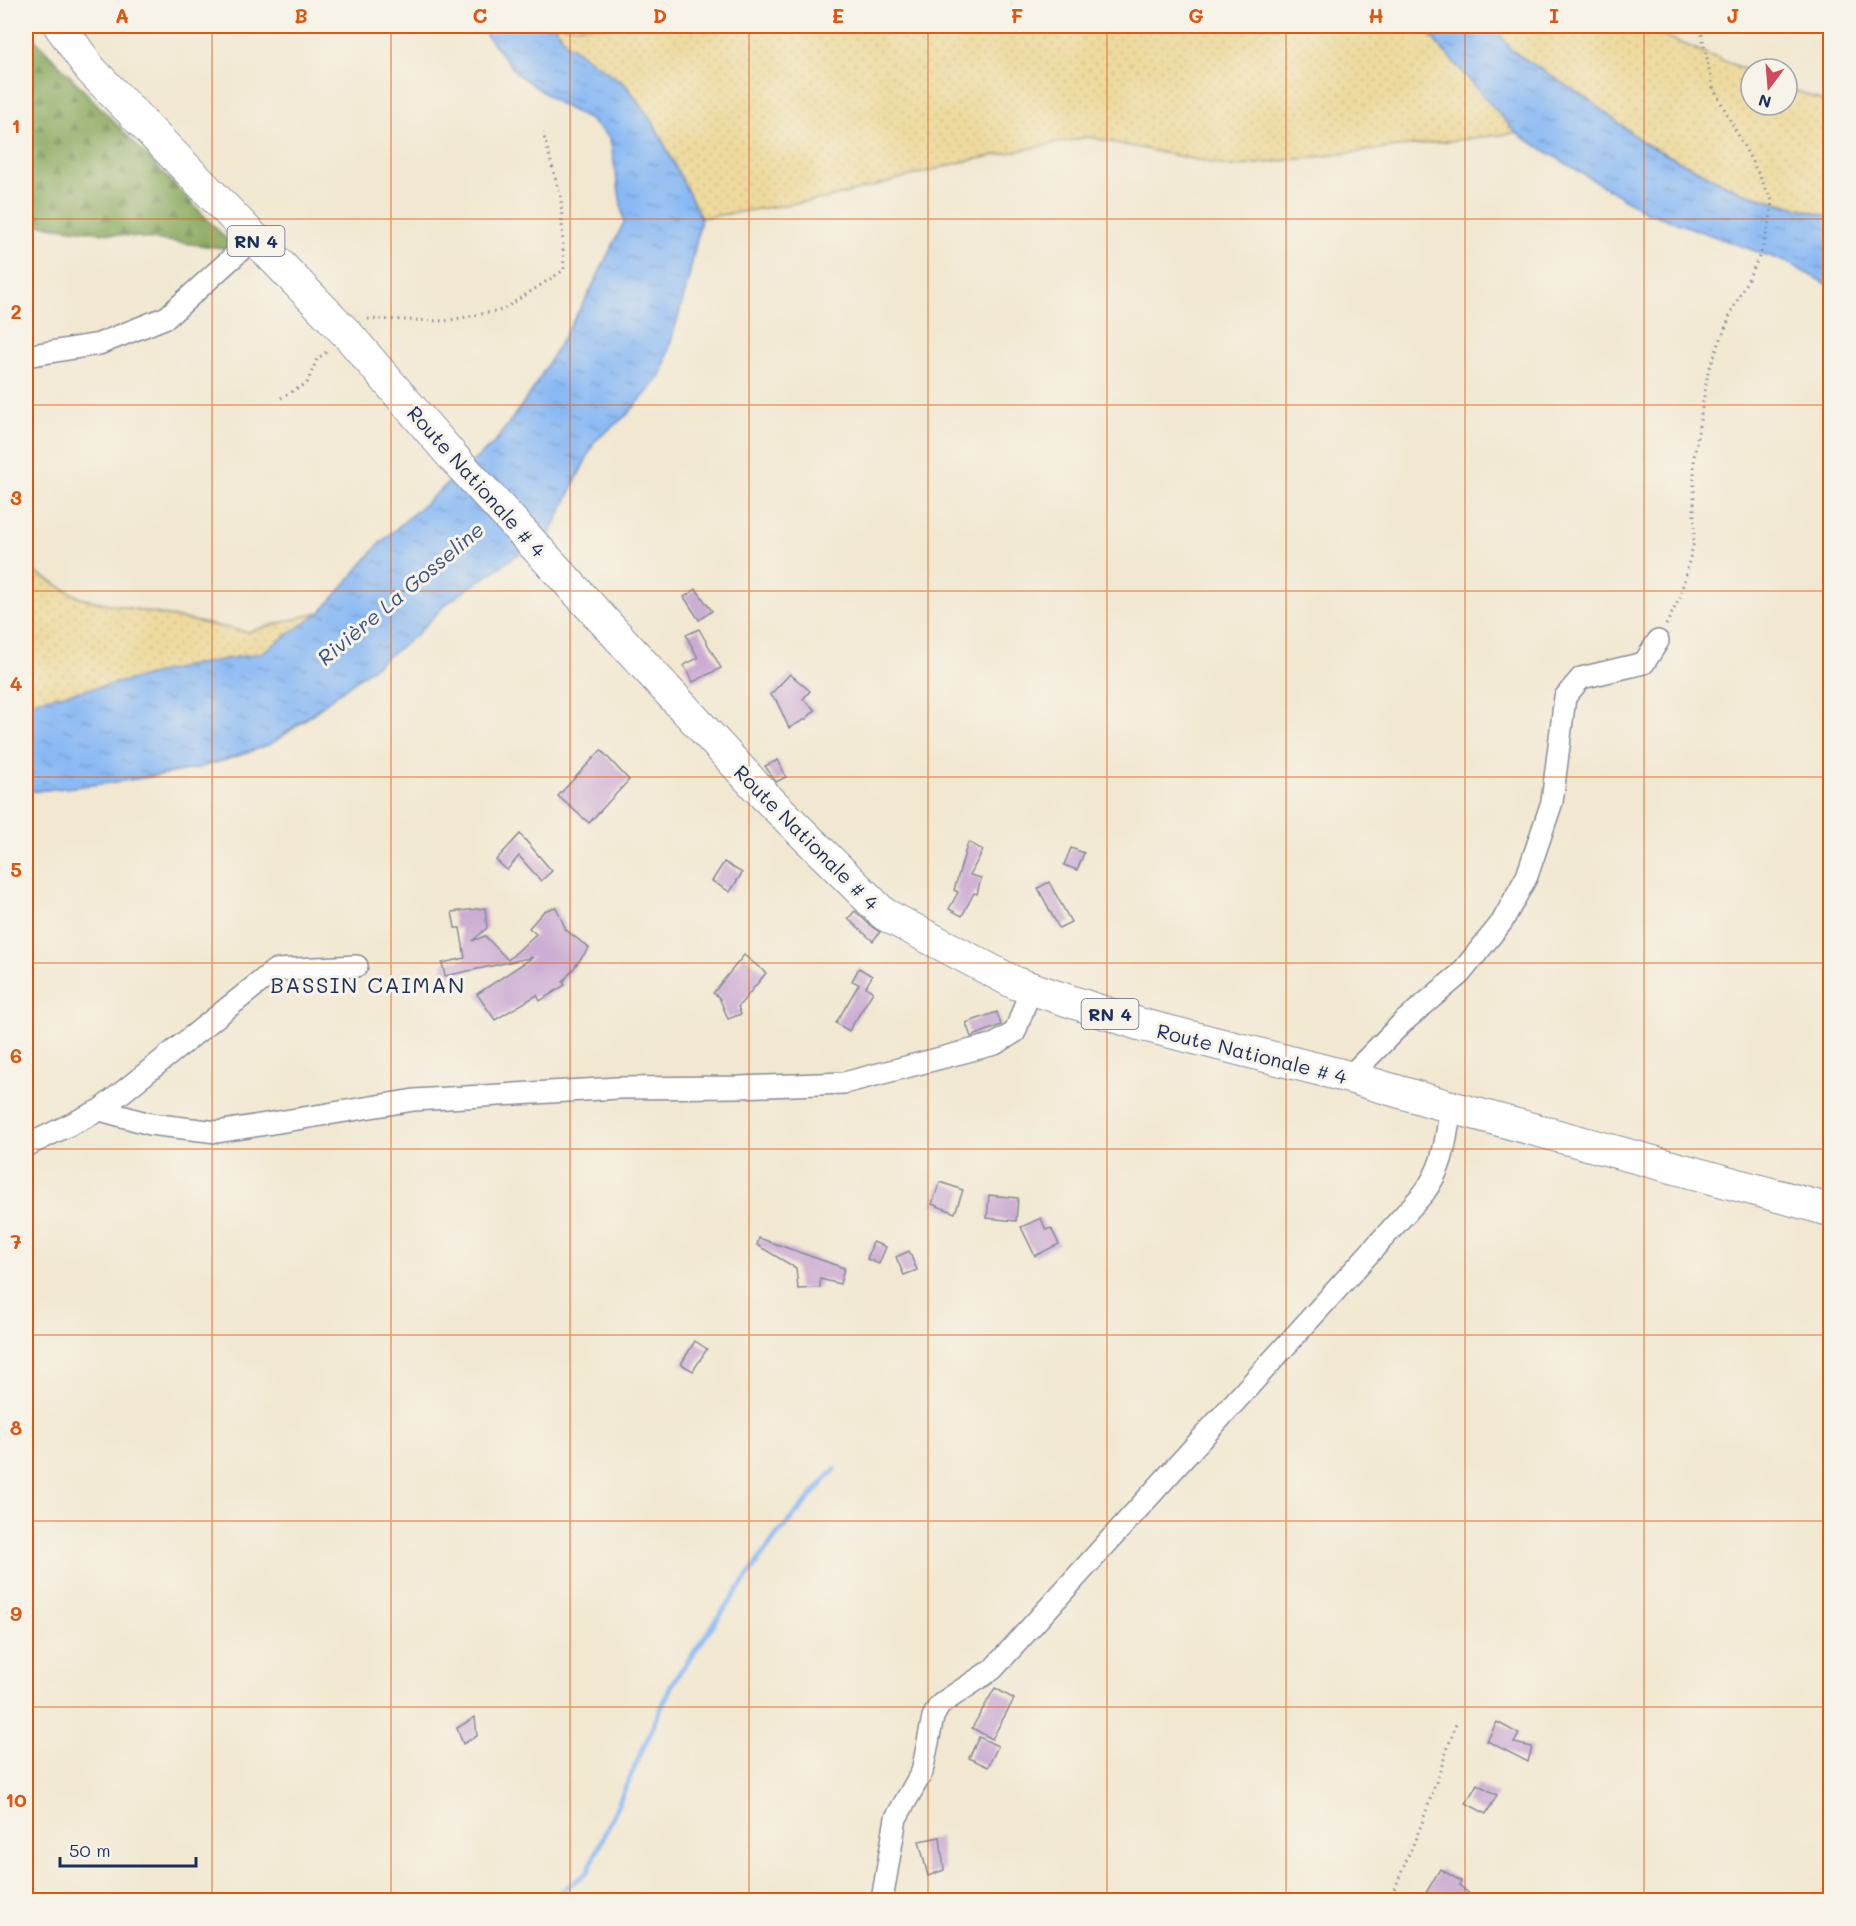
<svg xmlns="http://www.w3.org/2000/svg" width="1856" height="1926" font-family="Mali,sans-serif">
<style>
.forest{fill:url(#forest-firs);stroke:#506a5c;stroke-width:1.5}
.sand{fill:url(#sand-dots);stroke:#84847e;stroke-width:1.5}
.water{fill:url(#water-ripples);stroke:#5274a9;stroke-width:1.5}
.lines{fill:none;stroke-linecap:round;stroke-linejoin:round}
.stream{stroke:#89b9f4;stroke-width:5}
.building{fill:#ccacd3}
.street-casing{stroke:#868c98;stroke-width:24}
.primary-casing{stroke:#868c98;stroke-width:34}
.path{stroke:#868c98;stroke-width:3;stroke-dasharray:1.5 4.5;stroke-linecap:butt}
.street{stroke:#fff;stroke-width:21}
.primary{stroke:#fff;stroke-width:32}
.grid{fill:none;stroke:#de5710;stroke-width:1.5;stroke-opacity:0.55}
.labels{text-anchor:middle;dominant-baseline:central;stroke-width:6;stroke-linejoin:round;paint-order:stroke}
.shield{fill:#f7f3e8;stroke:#5d6a87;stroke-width:1.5}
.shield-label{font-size:18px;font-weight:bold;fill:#1b2f5e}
.street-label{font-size:20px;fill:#1b2f5e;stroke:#f7f3e8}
.water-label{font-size:21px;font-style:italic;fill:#365284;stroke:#f7f3e8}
.quarter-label{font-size:22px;letter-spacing:1.5px;fill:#1b2f5e;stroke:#f7f3e8}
.neatline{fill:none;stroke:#de5710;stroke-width:2}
.grid-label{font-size:20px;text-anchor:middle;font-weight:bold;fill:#de5710}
</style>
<defs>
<pattern id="forest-firs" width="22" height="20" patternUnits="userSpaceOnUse" patternTransform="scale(1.5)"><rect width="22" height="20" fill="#86a65a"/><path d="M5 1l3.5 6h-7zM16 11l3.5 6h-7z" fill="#6d884e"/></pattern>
<pattern id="sand-dots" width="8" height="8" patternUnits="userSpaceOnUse" patternTransform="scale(1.5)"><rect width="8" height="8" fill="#eeda9e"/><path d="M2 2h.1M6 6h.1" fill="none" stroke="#ccbb8a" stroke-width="1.8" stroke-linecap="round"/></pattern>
<pattern id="water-ripples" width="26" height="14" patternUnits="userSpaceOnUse" patternTransform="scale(1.5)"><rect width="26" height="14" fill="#89b9f4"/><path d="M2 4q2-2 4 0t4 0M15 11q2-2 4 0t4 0" fill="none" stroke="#6f97c9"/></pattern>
</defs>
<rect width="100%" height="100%" fill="#f7f3e8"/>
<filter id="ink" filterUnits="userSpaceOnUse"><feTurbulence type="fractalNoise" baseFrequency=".0167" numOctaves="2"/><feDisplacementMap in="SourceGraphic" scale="12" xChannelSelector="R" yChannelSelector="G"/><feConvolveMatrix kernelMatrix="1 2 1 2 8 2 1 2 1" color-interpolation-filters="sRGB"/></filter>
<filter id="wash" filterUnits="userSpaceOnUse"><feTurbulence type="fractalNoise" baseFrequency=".008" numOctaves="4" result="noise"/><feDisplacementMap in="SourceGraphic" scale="24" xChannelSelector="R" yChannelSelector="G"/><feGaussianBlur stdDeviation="1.35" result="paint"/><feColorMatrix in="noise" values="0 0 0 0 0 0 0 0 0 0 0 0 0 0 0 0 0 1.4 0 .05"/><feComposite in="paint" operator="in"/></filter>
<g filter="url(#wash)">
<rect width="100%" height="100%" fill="#f2e8d1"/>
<polygon class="forest" points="26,30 237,250 26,223"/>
<g class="sand">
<polygon points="554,26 1422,26 1516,133 1231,167 1088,137 962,162 829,198 701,218 653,122 625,84 566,43"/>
<polygon points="1494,26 1640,26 1751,72 1751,105 1787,105 1787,87 1830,104 1830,217 1741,192 1644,143 1588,99 1512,51"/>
<path d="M26,567L80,598L247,632L321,612L322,707C306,718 286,737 269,744C195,777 105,783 26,792Z"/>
</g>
<g class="water">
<polygon points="479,26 554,26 566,43 625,84 653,122 701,218 688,282 661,377 627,415 595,441 551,532 446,604 415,636 271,744 199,768 111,783 26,792 26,702 113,684 187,666 261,653 321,612 381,542 495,442 532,391 588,295 624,222 610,138 590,120 560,104 517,74"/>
<polygon points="1422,26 1494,26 1512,51 1588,99 1644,143 1741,192 1830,217 1830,286 1786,262 1644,211 1516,133"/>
</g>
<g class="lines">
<polyline class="stream" points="549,1900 587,1873 673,1682 776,1536 835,1469"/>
</g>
<g id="blocks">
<g class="building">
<polygon points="696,589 712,611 699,620 684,597"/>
<polygon points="699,629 721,668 693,682 684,665 698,658 686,635"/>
<polygon points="790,674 810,691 803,699 815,710 806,719 789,728 776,700 770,695"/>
<polygon points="601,750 629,780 589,823 558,796"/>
<polygon points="778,760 786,777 776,782 765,766"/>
<polygon points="520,834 552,871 541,881 519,856 507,870 496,860"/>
<polygon points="968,842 983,850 970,875 981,878 977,894 974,893 962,916 949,909 958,892 954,890"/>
<polygon points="1071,848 1084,853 1077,870 1064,865"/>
<polygon points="724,862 742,873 730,892 712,881"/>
<polygon points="1049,882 1071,922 1059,928 1038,888"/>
<polygon points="556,907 566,930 589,948 563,982 565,985 540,1001 537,995 495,1020 477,994 533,957 445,976 442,963 465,958 460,928 455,928 452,912 485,908 487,928 472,941 485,936 508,960 536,934 529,928 544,911"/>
<polygon points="855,911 872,927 880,932 873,941 848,919"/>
<polygon points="744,955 766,973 738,1007 741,1014 728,1019 719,997 713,993"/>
<polygon points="859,968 872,976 866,987 873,992 849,1031 836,1023 859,984 852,981"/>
<polygon points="997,1012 1001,1025 971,1037 966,1023"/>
<polygon points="940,1182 963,1190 955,1213 932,1204"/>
<polygon points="989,1195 1018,1198 1016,1221 987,1218"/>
<polygon points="1041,1218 1046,1230 1051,1228 1059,1244 1035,1256 1021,1227"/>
<polygon points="759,1238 844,1268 840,1284 820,1279 820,1288 798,1289 796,1268 757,1245"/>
<polygon points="873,1242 886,1247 879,1264 867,1259"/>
<polygon points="909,1251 917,1270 904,1275 896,1257"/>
<polygon points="695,1341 707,1349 693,1371 681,1364"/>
<polygon points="995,1688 1014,1699 992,1739 972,1728"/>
<polygon points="475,1717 477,1736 463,1744 457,1728"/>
<polygon points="1497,1722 1519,1734 1514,1743 1532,1747 1528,1762 1487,1741"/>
<polygon points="979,1737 998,1746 988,1767 969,1758"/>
<polygon points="1477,1784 1497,1795 1486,1814 1466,1803"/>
<polygon points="940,1837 944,1870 928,1876 919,1841"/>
<polygon points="1440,1869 1461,1881 1459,1885 1477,1900 1438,1900 1426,1893"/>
</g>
</g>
</g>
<g filter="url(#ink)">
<use href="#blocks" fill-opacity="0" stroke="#868c98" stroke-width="1.5"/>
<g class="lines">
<defs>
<g id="street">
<polyline points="26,356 99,344 167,317 253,239"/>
<polyline points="1349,1077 1402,1023 1460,974 1502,922 1527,876 1552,802 1565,697 1581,678 1644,663 1658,641"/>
<polyline points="100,1110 275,970 357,966"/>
<polyline points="26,1146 100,1110 150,1124 217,1132 414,1100 618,1088 739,1087 844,1083 995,1044 1015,1032 1031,988"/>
<path d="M882,1900L896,1818L922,1772L933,1717L939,1706L945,1701L993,1669L1424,1193C1445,1164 1445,1142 1451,1107"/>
</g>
<polyline id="primary" points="60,26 91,70 349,336 453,457 763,794 884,914 1015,983 1139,1024 1349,1077 1451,1107 1830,1210"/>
</defs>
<use href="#street" class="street-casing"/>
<use href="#primary" class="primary-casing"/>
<g class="path">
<polyline points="368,319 445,321 502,310 564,270 561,198 543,133"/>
<polyline points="281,398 307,383 317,359 329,350"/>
<polyline points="1666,625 1680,597 1694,542 1694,457 1708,372 1732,311 1761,253 1770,221 1772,200 1713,87 1700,26"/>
<polyline points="1390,1900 1422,1823 1457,1721"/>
</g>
<use href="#street" class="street"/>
<use href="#primary" class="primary"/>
</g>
</g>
<path class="grid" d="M212,26V1900M391,26V1900M570,26V1900M749,26V1900M928,26V1900M1107,26V1900M1286,26V1900M1465,26V1900M1644,26V1900M26,219H1830M26,405H1830M26,591H1830M26,777H1830M26,963H1830M26,1149H1830M26,1335H1830M26,1521H1830M26,1707H1830"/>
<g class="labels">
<g class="shield">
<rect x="227.5" y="226" width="57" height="30" rx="4.5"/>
<rect x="1081.5" y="999" width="57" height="30" rx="4.5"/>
</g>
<g class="shield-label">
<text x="256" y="241">RN 4</text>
<text x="1110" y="1014">RN 4</text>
</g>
<g class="street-label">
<text transform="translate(477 481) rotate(48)">Route Nationale # 4</text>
<text transform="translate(807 837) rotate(45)">Route Nationale # 4</text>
<text transform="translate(1252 1053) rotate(14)">Route Nationale # 4</text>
</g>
<g class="water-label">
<text transform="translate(400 593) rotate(-40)">Rivière La Gosseline</text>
</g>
<g class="quarter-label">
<text x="368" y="984">BASSIN CAIMAN</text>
</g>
</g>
<rect width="1856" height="1926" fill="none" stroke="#f7f3e8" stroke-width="66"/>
<g transform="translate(1769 87) rotate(196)"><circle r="28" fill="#f7f3e8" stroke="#9fa5b1" stroke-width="1.5"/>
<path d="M0-4.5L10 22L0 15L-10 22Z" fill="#d1495b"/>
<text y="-9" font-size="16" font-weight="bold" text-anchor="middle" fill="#1b2f5e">N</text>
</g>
<path d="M60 1857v9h136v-9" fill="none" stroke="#1b2f5e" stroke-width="3"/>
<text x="69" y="1857" font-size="18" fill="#1b2f5e" stroke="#f7f3e8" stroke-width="4.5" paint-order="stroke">50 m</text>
<rect x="33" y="33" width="1790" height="1860" class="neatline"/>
<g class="grid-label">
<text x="122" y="23">A</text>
<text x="301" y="23">B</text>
<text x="480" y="23">C</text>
<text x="660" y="23">D</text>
<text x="838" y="23">E</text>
<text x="1017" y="23">F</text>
<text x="1196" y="23">G</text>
<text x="1376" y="23">H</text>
<text x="1554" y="23">I</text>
<text x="1733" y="23">J</text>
<text x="16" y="133">1</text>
<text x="16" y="319">2</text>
<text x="16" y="505">3</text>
<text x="16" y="691">4</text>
<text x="16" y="877">5</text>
<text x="16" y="1063">6</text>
<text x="16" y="1249">7</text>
<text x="16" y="1435">8</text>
<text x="16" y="1621">9</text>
<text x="16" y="1807">10</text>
</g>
</svg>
